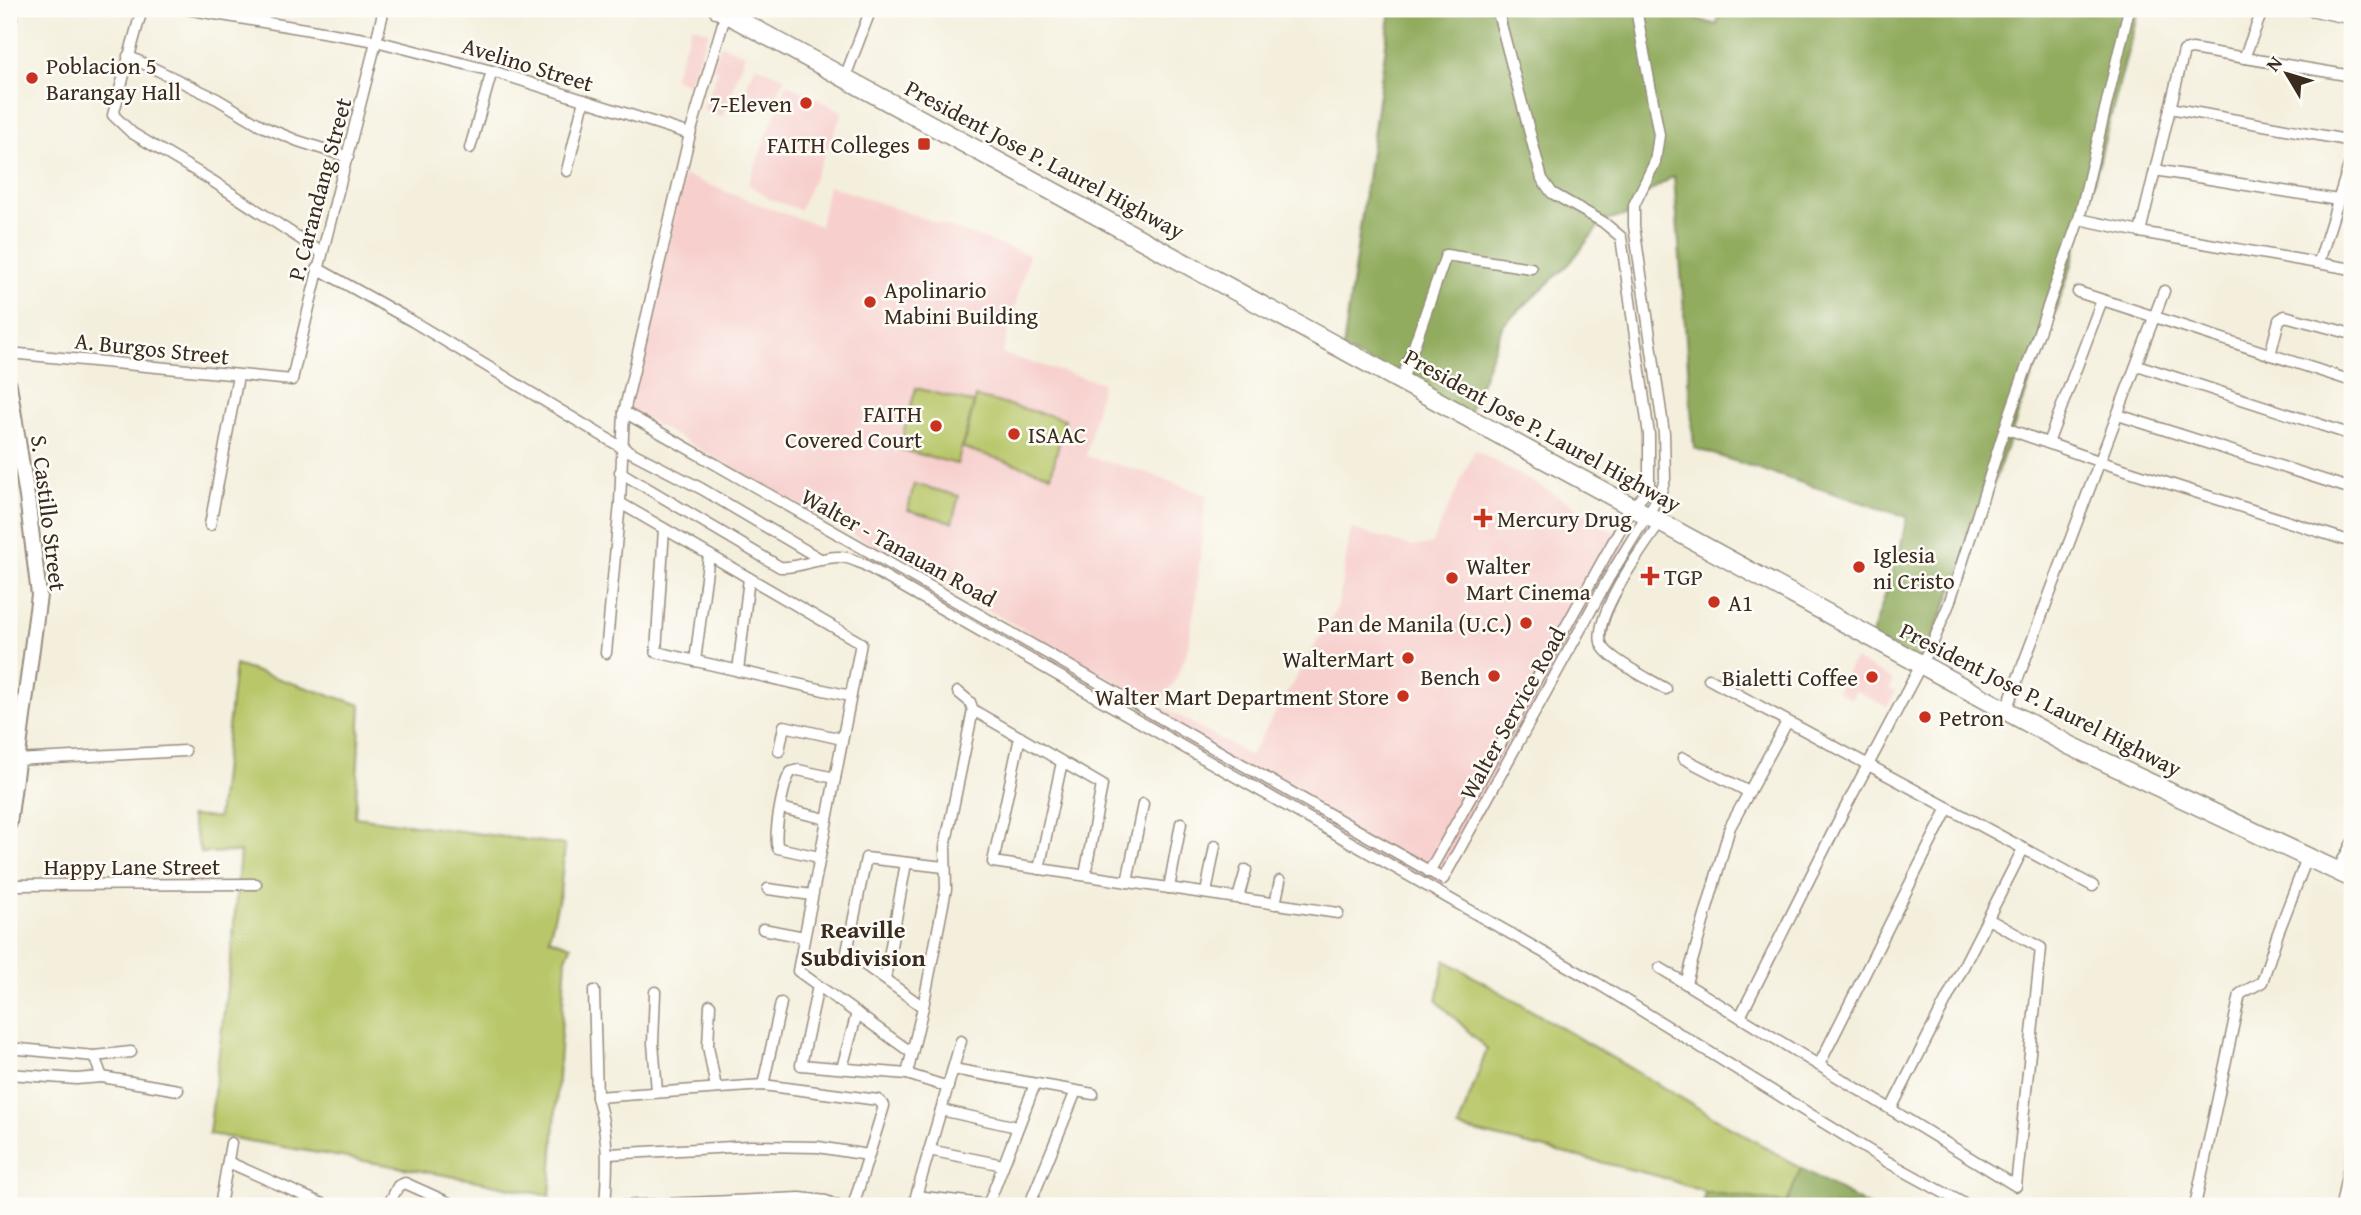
<svg xmlns="http://www.w3.org/2000/svg" width="2361" height="1215" font-family="'Gentium Book Plus',serif">
<style>
.built{fill:#f7d0ce}
.green{fill:#b9c76a;stroke:#7a7844;stroke-width:2}
.forest{fill:#92ac5e;stroke:#666b3e;stroke-width:2}
.lines{fill:none;stroke-linecap:round;stroke-linejoin:round}
.street-casing{stroke:#988c7e;stroke-width:13}
.secondary-casing{stroke:#988c7e;stroke-width:18}
.highway-casing{stroke:#988c7e;stroke-width:21}
.street{stroke:#fff;stroke-width:10}
.secondary{stroke:#fff;stroke-width:14}
.highway{stroke:#fff;stroke-width:18}
.poi-dot{fill:#c8321e;stroke:#fdfcf7;stroke-width:2.5}
.labels{text-anchor:middle;dominant-baseline:central;stroke-width:5;stroke-linejoin:round;paint-order:stroke}
.street-label{font-size:23px;fill:#3b2a1e;stroke:#fdfcf7}
.poi-label{font-size:23px;fill:#3b2a1e;stroke:#fdfcf7;text-anchor:start}
.neighbourhood-label{font-size:24px;font-weight:bold;fill:#3b2a1e;stroke:#fdfcf7}
</style>
<rect width="100%" height="100%" fill="#fdfcf7"/>
<filter id="ink" filterUnits="userSpaceOnUse"><feTurbulence type="fractalNoise" baseFrequency=".0143" numOctaves="2"/><feDisplacementMap in="SourceGraphic" scale="14" xChannelSelector="R" yChannelSelector="G"/><feConvolveMatrix kernelMatrix="1 2 1 2 8 2 1 2 1" color-interpolation-filters="sRGB"/></filter>
<filter id="wash" filterUnits="userSpaceOnUse"><feTurbulence type="fractalNoise" baseFrequency=".00686" numOctaves="4" result="noise"/><feDisplacementMap in="SourceGraphic" scale="28" xChannelSelector="R" yChannelSelector="G"/><feGaussianBlur stdDeviation="1.57" result="paint"/><feColorMatrix in="noise" values="0 0 0 0 0 0 0 0 0 0 0 0 0 0 0 0 0 1.4 0 .05"/><feComposite in="paint" operator="in"/></filter>
<g filter="url(#wash)">
<rect width="100%" height="100%" fill="#f4efdd"/>
<g class="built">
<polygon points="692,26 709,32 689,84 673,78"/>
<polygon points="721,45 745,54 722,117 703,110 718,70 712,68"/>
<polygon points="756,65 785,78 774,104 744,92"/>
<polygon points="787,84 843,112 800,210 770,199 748,184"/>
<polygon points="684,175 760,205 820,226 828,185 1029,255 1002,354 1102,383 1086,456 1145,472 1206,495 1196,598 1187,652 1176,679 1159,705 1250,756 1338,606 1351,529 1411,546 1431,545 1475,450 1572,504 1576,509 1633,543 1488,802 1438,896 1149,724 1158,705 628,409"/>
<polygon points="1854,659 1893,680 1889,689 1895,692 1887,707 1856,691 1851,699 1837,691"/>
</g>
<g class="green">
<polygon points="916,388 974,403 957,464 899,449"/>
<polygon points="976,397 1065,419 1051,475 963,448"/>
<polygon points="914,484 959,496 952,522 908,510"/>
<polygon points="235,665 361,705 355,817 565,845 560,893 549,938 571,946 566,958 550,1196 467,1179 209,1134 232,947 240,852 201,853 190,816 218,818"/>
<polygon points="1445,960 1801,1168 1787,1203 1705,1192 1658,1176 1458,1128 1487,1049 1437,1001"/>
</g>
<g class="forest">
<polygon points="1391,9 1665,9 1717,25 1719,9 2139,9 2071,268 1974,537 1921,665 1871,638 1900,549 1907,517 1694,448 1674,176 1636,200 1634,213 1602,222 1570,263 1503,325 1468,416 1343,349"/>
<polygon points="1801,1168 1868,1206 1703,1206 1705,1192 1787,1203"/>
</g>
</g>
<g filter="url(#ink)">
<g class="lines">
<defs>
<g id="street">
<polyline points="142,9 113,115 132,133 211,180 322,253"/>
<polyline points="186,9 376,41 492,71 690,134"/>
<polyline points="2305,9 2352,19"/>
<polyline points="128,56 217,99 264,127 298,141 348,157"/>
<polyline points="2244,58 2263,9"/>
<polyline points="845,77 871,9"/>
<polyline points="2170,108 2352,141"/>
<polyline points="470,148 492,71"/>
<polyline points="2155,170 2338,200"/>
<polyline points="567,171 584,100"/>
<polyline points="2079,219 2140,232 2352,269"/>
<polyline points="2140,232 2184,51 2192,49 2352,76"/>
<polyline points="2319,262 2352,156"/>
<polyline points="317,268 412,321 621,447 702,489 822,560"/>
<polyline points="2078,292 2352,381"/>
<path d="M9,353L292,380C320,255 354,133 384,9"/>
<polyline points="2270,355 2279,320 2285,316 2352,334"/>
<polyline points="2137,365 2352,435"/>
<polyline points="1402,380 1446,255 1531,268"/>
<polyline points="624,412 1443,879 1608,579 1660,494 1665,479 1664,433 1634,226 1634,205 1655,162 1659,135 1636,9"/>
<polyline points="2118,415 2352,489"/>
<polyline points="2005,428 2101,462 2352,542"/>
<polyline points="2048,443 2102,300"/>
<path d="M620,472L780,567C803,569 825,553 847,558C852,559 858,562 863,564L1597,983L1886,1161L1968,1206"/>
<polyline points="620,503 861,643 798,971 912,1053"/>
<path d="M1660,523C1645,544 1587,624 1603,647C1612,661 1651,680 1666,689"/>
<polyline points="210,525 238,376"/>
<polyline points="664,529 656,652 850,696"/>
<polyline points="606,653 620,503 624,412 690,134 726,13"/>
<polyline points="695,661 709,555"/>
<polyline points="738,671 749,578"/>
<polyline points="1709,679 2093,886"/>
<polyline points="973,710 1102,785 1085,875"/>
<polyline points="2006,710 2164,291"/>
<polyline points="1020,737 993,862 1338,913"/>
<polyline points="779,751 784,726 842,739"/>
<polyline points="1683,758 1749,792"/>
<polyline points="16,760 185,751"/>
<polyline points="781,808 826,819"/>
<path d="M819,857L778,848C773,836 783,782 791,772L798,770L835,778"/>
<polyline points="1039,869 1062,762"/>
<polyline points="2337,871 2352,843"/>
<polyline points="1429,872 1632,508 1649,489 1649,435 1621,237 1603,222 1552,193 1542,179 1497,9"/>
<polyline points="1127,882 1143,804"/>
<polyline points="9,885 256,884"/>
<polyline points="1169,888 1181,823"/>
<polyline points="768,889 812,895"/>
<polyline points="1206,893 1215,846"/>
<polyline points="1238,898 1246,870"/>
<polyline points="1275,904 1280,881"/>
<polyline points="763,929 804,937"/>
<polyline points="1660,968 2016,1186 2041,948 1988,919"/>
<polyline points="885,979 906,863"/>
<polyline points="1686,983 1730,827 1787,722"/>
<polyline points="818,986 801,1065 907,1074 948,1087"/>
<polyline points="594,991 597,1097"/>
<polyline points="655,992 653,1043 657,1091"/>
<polyline points="710,1005 708,1046 716,1088"/>
<polyline points="923,1007 847,952 866,858 944,867"/>
<polyline points="1740,1017 1842,814 1933,642 1949,604 2005,428 2079,219 2129,9"/>
<polyline points="961,1041 916,1196 1000,1206"/>
<polyline points="9,1048 94,1056 131,1052"/>
<polyline points="94,1056 102,1077 178,1090"/>
<polyline points="1819,1065 1948,808"/>
<polyline points="842,1068 857,1013"/>
<polyline points="953,1069 1093,1094"/>
<polyline points="9,1074 76,1079 102,1077"/>
<polyline points="907,1074 923,1007 946,889 945,847 973,710 970,702 958,692"/>
<polyline points="763,1085 781,1003"/>
<polyline points="1891,1109 2023,849"/>
<polyline points="941,1110 1017,1127"/>
<polyline points="929,1150 1003,1165"/>
<polyline points="609,1154 750,1146 818,1147 868,1155"/>
<polyline points="228,1162 327,1206"/>
<polyline points="988,1205 1035,1084"/>
<polyline points="220,1206 231,1143"/>
<polyline points="388,1206 398,1186 405,1183 456,1206"/>
<path d="M605,1206C608,1164 609,1138 597,1097L763,1085L878,1100L884,1106L853,1206"/>
<polyline points="618,1206 800,1198 826,1201 838,1206"/>
<polyline points="1029,1206 1076,1091"/>
<polyline points="2195,1206 2240,994 2262,982 2278,933 2307,858"/>
<polyline points="2341,1206 2352,1150"/>
</g>
<g id="secondary">
<polyline points="9,20 10,9"/>
<polyline points="9,385 27,497 39,595 9,823"/>
</g>
<polyline id="highway" points="718,9 2069,745 2352,878"/>
</defs>
<use href="#street" class="street-casing"/>
<use href="#secondary" class="secondary-casing"/>
<use href="#highway" class="highway-casing"/>
<use href="#street" class="street"/>
<use href="#secondary" class="secondary"/>
<use href="#highway" class="highway"/>
</g>
</g>
<g class="poi-dot">
<circle cx="32" cy="78" r="7"/>
<circle cx="806" cy="103" r="7"/>
<rect x="917" y="137" width="14" height="14" rx="3.5"/>
<circle cx="870" cy="302" r="7"/>
<circle cx="936" cy="426" r="7"/>
<circle cx="1014" cy="434" r="7"/>
<path d="M1479.5 507.5h7v7h7v7h-7v7h-7v-7h-7v-7h7z"/>
<circle cx="1859" cy="567" r="7"/>
<path d="M1646.5 565.5h7v7h7v7h-7v7h-7v-7h-7v-7h7z"/>
<circle cx="1452" cy="578" r="7"/>
<circle cx="1714" cy="602" r="7"/>
<circle cx="1526" cy="623" r="7"/>
<circle cx="1408" cy="658" r="7"/>
<circle cx="1494" cy="676" r="7"/>
<circle cx="1872" cy="677" r="7"/>
<circle cx="1403" cy="696" r="7"/>
<circle cx="1925" cy="717" r="7"/>
</g>
<g class="labels">
<g class="street-label">
<text transform="translate(528 64) rotate(17)">Avelino Street</text>
<text transform="translate(1045 159) rotate(28)">President Jose P. Laurel Highway</text>
<text transform="translate(319 189) rotate(-75)">P. Carandang Street</text>
<text transform="translate(152 348) rotate(6)">A. Burgos Street</text>
<text transform="translate(1543 430) rotate(29)">President Jose P. Laurel Highway</text>
<text transform="translate(49 513) rotate(83)">S. Castillo Street</text>
<text transform="translate(899 547) rotate(29)">Walter - Tanauan Road</text>
<text transform="translate(2041 699) rotate(27)">President Jose P. Laurel Highway</text>
<text transform="translate(1512 713) rotate(-61)">Walter Service Road</text>
<text x="132" y="866">Happy Lane Street</text>
</g>
<g class="poi-label">
<text x="46" y="65">Poblacion 5<tspan x="46" dy="26">Barangay Hall</tspan></text>
<text x="792" y="103" text-anchor="end">7-Eleven</text>
<text x="910" y="144" text-anchor="end">FAITH Colleges</text>
<text x="884" y="289">Apolinario<tspan x="884" dy="26">Mabini Building</tspan></text>
<text x="922" y="413" text-anchor="end">FAITH<tspan x="922" dy="26">Covered Court</tspan></text>
<text x="1028" y="434">ISAAC</text>
<text x="1497" y="518">Mercury Drug</text>
<text x="1873" y="554">Iglesia<tspan x="1873" dy="26">ni Cristo</tspan></text>
<text x="1466" y="565">Walter<tspan x="1466" dy="26">Mart Cinema</tspan></text>
<text x="1664" y="576">TGP</text>
<text x="1728" y="602">A1</text>
<text x="1512" y="623" text-anchor="end">Pan de Manila (U.C.)</text>
<text x="1394" y="658" text-anchor="end">WalterMart</text>
<text x="1480" y="676" text-anchor="end">Bench</text>
<text x="1858" y="677" text-anchor="end">Bialetti Coffee</text>
<text x="1389" y="696" text-anchor="end">Walter Mart Department Store</text>
<text x="1939" y="717">Petron</text>
</g>
<g class="neighbourhood-label">
<text x="863" y="929">Reaville<tspan x="863" dy="28">Subdivision</tspan></text>
</g>
</g>
<rect width="2361" height="1215" fill="none" stroke="#fdfcf7" stroke-width="35"/>
<g transform="translate(2287 74) rotate(308)" stroke="#fdfcf7" stroke-width="5" paint-order="stroke">
<path d="M0-5L12 26L0 18L-12 26Z" fill="#3b2a1e"/>
<text y="-10" font-size="19" font-weight="bold" text-anchor="middle" fill="#3b2a1e">N</text>
</g>
</svg>
